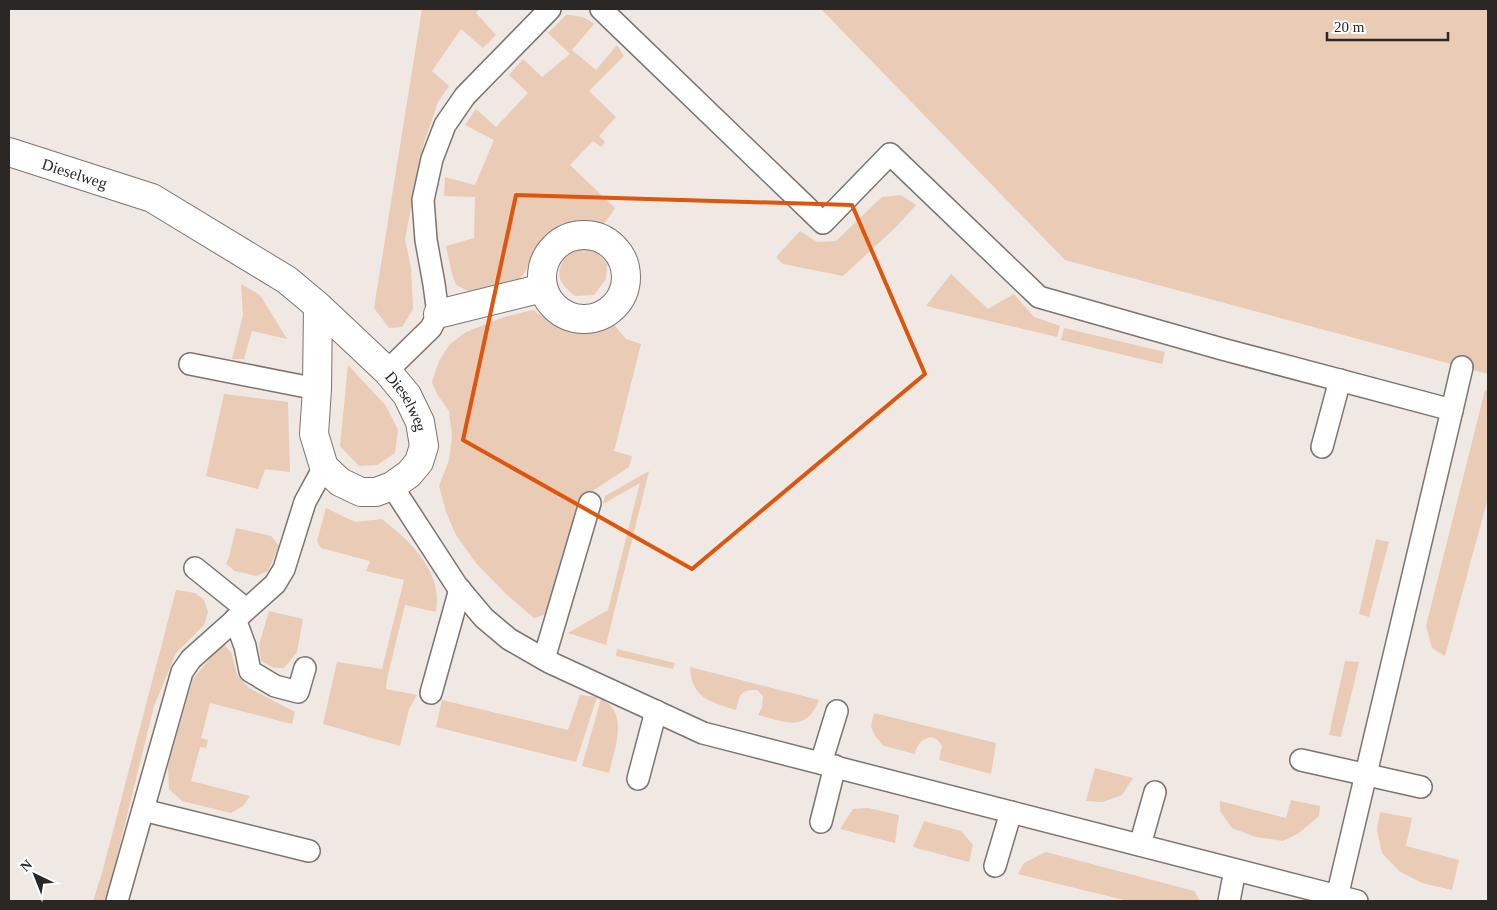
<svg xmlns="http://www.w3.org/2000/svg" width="1497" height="910" font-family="'Times New Roman',serif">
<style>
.green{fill:#e9cbb6}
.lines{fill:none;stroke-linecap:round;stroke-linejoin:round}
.service-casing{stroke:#7b7470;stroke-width:24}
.pedestrian-casing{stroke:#7b7470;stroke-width:30}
.minor-casing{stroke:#7b7470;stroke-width:30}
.service{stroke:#fff;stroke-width:21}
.pedestrian{stroke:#fff;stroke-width:28}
.minor{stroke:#fff;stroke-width:28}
.marked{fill:none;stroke:#de560d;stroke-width:4;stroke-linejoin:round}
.labels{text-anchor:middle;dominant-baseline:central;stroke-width:4;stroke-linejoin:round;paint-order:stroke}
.street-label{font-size:16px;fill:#2a2725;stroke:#fff}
</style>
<rect width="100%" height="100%" fill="#f0e8e3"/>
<g class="green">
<polygon points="422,9 480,9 476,13 496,35 483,48 461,29 432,71 449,86 438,102 424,143 405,239 411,268 413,309 402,327 389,328 374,308"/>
<polygon points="821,9 1488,9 1488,374 1065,260"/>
<path d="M566,15C576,15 586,17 594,24L572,50L596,70L617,45L624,56L589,91L616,117L599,136L605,142L601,147L593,141L570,165L615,208L602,227C591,225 581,222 571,224C555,226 540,242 533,255C529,264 526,271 520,279L470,292L456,285L452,274L446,246L474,238L475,197L444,196L445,177L475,185L494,140L465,125L476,109L496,127L528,93L509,75L523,59L542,77L570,54L548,33Z"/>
<polygon points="901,195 916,205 896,227 843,276 783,264 776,257 800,231 817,242 836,241 882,197"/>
<path d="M582,249L596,251L607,264L606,279L594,295L575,296C556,281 555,273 568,252Z"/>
<polygon points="951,274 988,309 1014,294 1034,317 1060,326 1057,337 926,306"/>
<polygon points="241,284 260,295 287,339 252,331 244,359 232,359 243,315"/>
<path d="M533,310C544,319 569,331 584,329C592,328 602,323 610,320L626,339L641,344L614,451L632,456L629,467L579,500L553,600L544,615L534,618L506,594L476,563L456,535L446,512L439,486L449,460L452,435L449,411L437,394L432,382L439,361L450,344L466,332L504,317Z"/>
<polygon points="1064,328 1165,352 1162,364 1061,340"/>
<polygon points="348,365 386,406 398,430 395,453 377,465 359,466 340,446"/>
<polygon points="1485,390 1488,391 1488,498 1445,656 1432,648 1426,626"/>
<polygon points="224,394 288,402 290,472 265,469 258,489 206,476"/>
<polygon points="649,471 606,645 568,633 608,610 640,483 603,504 605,496"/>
<path d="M326,508L355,522L382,519C406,538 435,564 437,597C437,602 436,607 436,612L405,605L387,679L386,689L417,695L409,709L400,746L323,724L337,662L382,669L404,580L366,571L370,561L321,548L317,541Z"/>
<polygon points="236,528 271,536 279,546 268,571 256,576 235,571 226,564 229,557"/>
<polygon points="1376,539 1389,542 1369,617 1359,614"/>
<polygon points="176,590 195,593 204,600 208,612 204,625 176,653 154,706 106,901 93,901 102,873"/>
<polygon points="269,611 303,619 297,652 284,668 274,668 261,661 259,645"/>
<polygon points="223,643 232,654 237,675 249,688 295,712 292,724 210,703 201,738 208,740 206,748 200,747 191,781 250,796 243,806 231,813 182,801 169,789 168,766 193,679"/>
<polygon points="617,649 675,663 673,669 616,656"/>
<polygon points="1345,661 1359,662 1341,737 1329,735"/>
<path d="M690,667L819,700C806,733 786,722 758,715L762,707L763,696L757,690C740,689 740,695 736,710C709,701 692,699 690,667Z"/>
<polygon points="580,695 597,697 576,762 436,727 442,700 568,730"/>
<path d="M601,699C630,712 614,750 609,773L582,766Z"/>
<path d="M874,713L996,743L991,774L939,760L942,746L937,739L930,737C921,740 917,744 915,754L884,746L875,736L871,726Z"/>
<polygon points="1095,768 1133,778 1122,795 1103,802 1086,801"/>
<polygon points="1291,800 1320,806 1319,816 1299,833 1283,841 1256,837 1232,828 1220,811 1220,801 1286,818"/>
<polygon points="868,808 899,815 895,843 840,829 853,809"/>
<polygon points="1380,812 1412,818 1406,846 1459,860 1452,890 1422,883 1399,871 1382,853 1377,830"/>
<polygon points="924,821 961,831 973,845 969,862 913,847"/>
<polygon points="1046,852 1194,891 1200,901 1128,901 1018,874 1024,863"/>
</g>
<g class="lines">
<defs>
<g id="service">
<polyline points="601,9 823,223 890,154 1039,297 1222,349 1452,410 1336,901"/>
<polyline points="190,364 317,389"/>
<polyline points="387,371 431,328 438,314 434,284 426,240 423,200 432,159 445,125 465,96 550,9"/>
<polyline points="1452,410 1462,367"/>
<polyline points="1322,447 1340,380"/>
<polyline points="392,486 457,586 484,618 509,639 549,662 703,733 1357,901"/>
<polyline points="195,568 246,609"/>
<polyline points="235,619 245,646 250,671 275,686 298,692 305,668"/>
<polyline points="544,659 590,503"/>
<polyline points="431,693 460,589"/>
<polyline points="1301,760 1421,787"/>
<polyline points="821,763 837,711"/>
<polyline points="638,779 656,711"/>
<polyline points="143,810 309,851"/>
<polyline points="821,822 835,766"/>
<polyline points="1140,845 1155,792"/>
<polyline points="995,866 1011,812"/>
<polyline points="117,901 182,672 191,659 275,584 284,569 305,502 324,467"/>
<polyline points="1229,901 1235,870"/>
</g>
<g id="pedestrian">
<circle cx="584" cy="277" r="42"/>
<polyline points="438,314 543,288"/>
</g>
<g id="minor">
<path id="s1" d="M9,152L152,198L287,280L318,306L387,371L407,395L420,422L424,446L419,462L409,474L392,486L376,492H361L340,482L324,467L314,434L317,389L318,306"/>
</g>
</defs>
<use href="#service" class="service-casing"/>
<use href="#pedestrian" class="pedestrian-casing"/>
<use href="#minor" class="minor-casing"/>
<use href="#service" class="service"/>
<use href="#pedestrian" class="pedestrian"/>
<use href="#minor" class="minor"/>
</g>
<path class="marked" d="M516,195L852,205L925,374L692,569L463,440Z"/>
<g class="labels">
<g class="street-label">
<text stroke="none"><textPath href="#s1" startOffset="69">Dieselweg</textPath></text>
<text stroke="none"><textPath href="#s1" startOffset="480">Dieselweg</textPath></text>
</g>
</g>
<rect width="1497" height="910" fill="none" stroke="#2a2725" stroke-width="20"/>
<g transform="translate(35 875) rotate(317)" stroke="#ffffff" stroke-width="4" paint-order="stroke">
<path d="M0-4L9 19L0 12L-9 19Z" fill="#2a2725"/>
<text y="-8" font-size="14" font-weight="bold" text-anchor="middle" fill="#2a2725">N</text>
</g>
<path d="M1327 32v8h121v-8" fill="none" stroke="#2a2725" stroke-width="2.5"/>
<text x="1334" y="32" font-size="15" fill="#2a2725" stroke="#ffffff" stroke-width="4" paint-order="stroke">20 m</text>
</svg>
